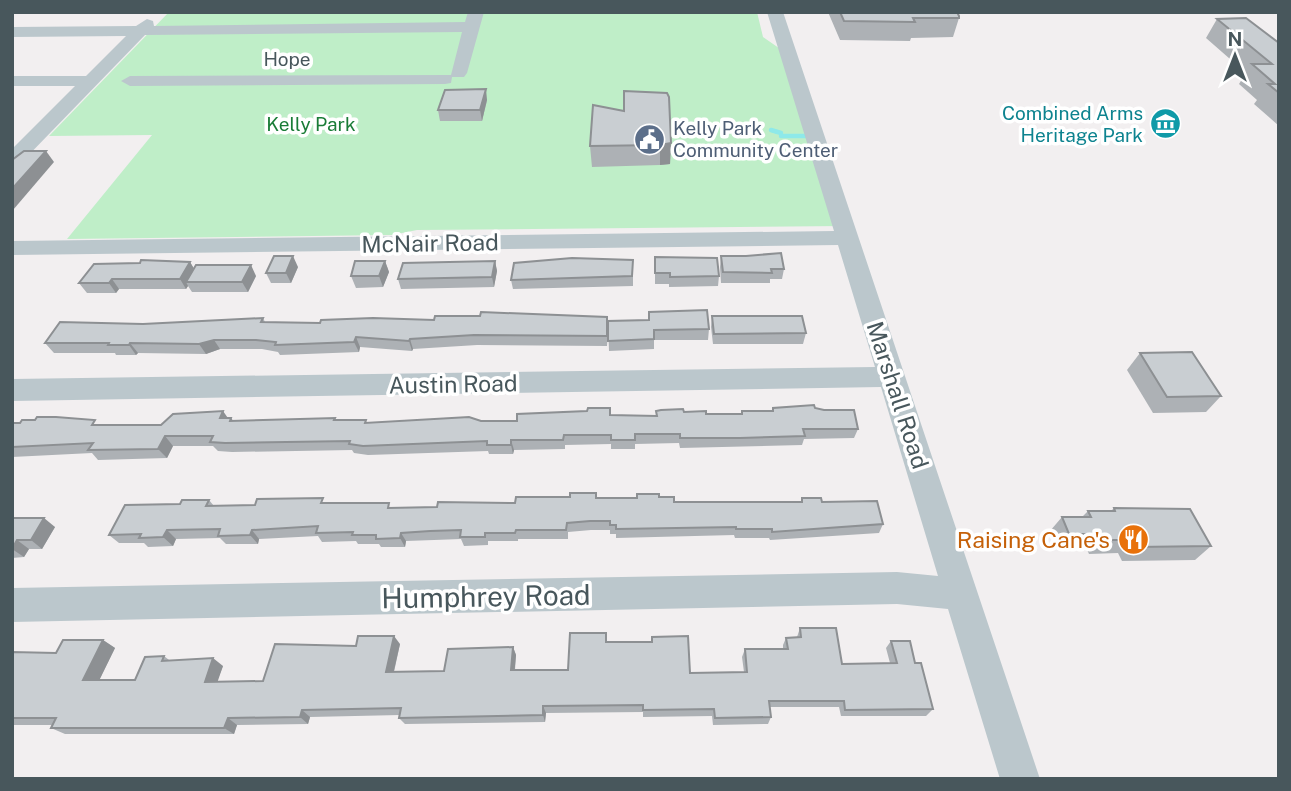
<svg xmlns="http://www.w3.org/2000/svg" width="1291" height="791" font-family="'Public Sans',sans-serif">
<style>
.green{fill:#bfeec8}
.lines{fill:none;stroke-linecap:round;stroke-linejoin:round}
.stream-far1{stroke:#8ee9e9;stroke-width:3.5}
.stream{stroke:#8ee9e9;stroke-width:4.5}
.minor{fill:#bbc7cc;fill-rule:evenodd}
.wall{fill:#adb1b5}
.shaded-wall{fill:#8d9093}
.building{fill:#c9ced2;stroke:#8d9093;stroke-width:2}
.labels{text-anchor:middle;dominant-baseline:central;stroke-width:7;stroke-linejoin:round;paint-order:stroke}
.far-street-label{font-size:19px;fill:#48575c;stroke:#fff}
.far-culture-label{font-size:19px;fill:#0d838f;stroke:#fff;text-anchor:end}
.far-park-label{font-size:19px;fill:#1a7c37;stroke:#fff}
.far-service-label{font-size:19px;fill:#4e5e75;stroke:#fff;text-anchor:start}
.street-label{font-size:23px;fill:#48575c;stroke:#fff}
.food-label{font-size:23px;fill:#c56008;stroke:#fff;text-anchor:end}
.near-street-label{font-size:28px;fill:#48575c;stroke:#fff}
</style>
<rect width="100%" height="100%" fill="#f2eff0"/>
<polygon class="green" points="169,12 757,12 763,37 789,55 843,226 417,230 392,235 67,239 152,135 49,136"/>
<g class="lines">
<polyline class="stream-far1" points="771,130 777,132"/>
<g class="stream">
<polyline points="771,130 781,133"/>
<polyline points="781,136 812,136"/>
</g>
<g class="minor">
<polygon points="468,12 484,12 467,73 464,77 452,77 451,83 445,84 130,86 121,81 130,76 451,75 462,32 145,35 19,165 12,167 12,149 75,86 12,86 12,76 86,76 126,36 12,37 12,27 136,26 147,19 153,21 154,26 465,22"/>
<polygon points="767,12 783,12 1040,779 1000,779 948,609 897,604 12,622 12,588 897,572 938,576 881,387 12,401 12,379 875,367 838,245 12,255 12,241 834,231"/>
</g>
</g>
<g class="wall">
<polygon points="828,12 957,12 959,18 953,37 911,38 910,41 840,40"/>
<polygon points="1217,19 1279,43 1279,126 1254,104 1257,100 1239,84 1246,73 1206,38"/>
<polygon points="487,100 482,121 440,121 438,110"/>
<polygon points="671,143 670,164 660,165 592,167 590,146"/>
<polygon points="721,256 784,269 782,279 770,279 770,283 721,283 720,267"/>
<polygon points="655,257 719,276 718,286 669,287 669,284 655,284"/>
<polygon points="633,260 633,286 513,289 511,280"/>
<polygon points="385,261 389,272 383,287 356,288 351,276"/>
<polygon points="495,261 497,271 494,287 401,289 398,279"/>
<polygon points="190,262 194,269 256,276 248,292 192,292 188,286 186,289 119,289 116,293 87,293 79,283"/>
<polygon points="298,267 291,283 271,283 266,273"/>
<polygon points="712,316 806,333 803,344 713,344 711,327"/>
<polygon points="263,318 265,322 608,327 607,346 477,345 413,349 412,351 360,347 359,352 280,355 278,352 262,349 220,349 206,354 138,353 136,355 116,355 115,353 54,353 45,343 143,324"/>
<polygon points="608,321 709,329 708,340 654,340 654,349 609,351"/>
<polygon points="1140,353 1221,396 1206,412 1153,413 1127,370"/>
<polygon points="610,408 611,415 656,416 684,412 706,414 742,414 742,411 772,411 773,408 815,408 858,429 854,438 804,439 802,445 680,448 679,443 635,444 635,449 611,449 611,444 565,445 565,449 514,450 513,454 489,454 488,451 368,455 354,453 352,450 232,452 218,451 213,446 173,446 167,458 98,460 92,453 12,457 12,423 35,420 100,425 161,425 228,418 234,421 336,420 367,423 517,421"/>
<polygon points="596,493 596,498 659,497 674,502 801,502 802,498 822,502 883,524 879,533 770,540 769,538 735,538 734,535 616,538 616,534 610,534 610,530 591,530 568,532 568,539 518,539 518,541 488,541 488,545 464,546 461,539 434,540 406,541 405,547 381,547 379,544 358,544 356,541 322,542 318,536 259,539 258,544 226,544 220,538 176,539 173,546 148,547 144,543 119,543 109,535 180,504 209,500 214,506 326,503 391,508 437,507 515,503"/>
<polygon points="1114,508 1211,546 1195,560 1122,561 1118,553 1089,554 1086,547 1056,547 1050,531 1062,517 1082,517 1088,511 1111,511"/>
<polygon points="12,518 55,527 42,549 29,549 24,557 12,558"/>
<polygon points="800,628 842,664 890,663 886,648 891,641 915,663 933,709 926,716 841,716 839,707 769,707 771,717 768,724 713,725 712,716 643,717 643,712 546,713 545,722 405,724 399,718 400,715 310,717 308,724 237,725 234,734 65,734 51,728 53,725 12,725 12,652 56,653 103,640 115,648 99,680 135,680 164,656 169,660 223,666 217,681 263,681 356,646 400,644 394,672 444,671 513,647 516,655 515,670 568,670 607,642 690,673 744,672 742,657 745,649 783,649 783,645 786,638 797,637"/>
</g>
<g class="shaded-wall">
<polygon points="486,89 487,100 482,121 480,110"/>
<polygon points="671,143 670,164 660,165 660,145"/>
<polygon points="46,151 54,162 13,210 12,189"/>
<polygon points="293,256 298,267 291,283 286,273"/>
<polygon points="385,261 389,272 383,287 379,276"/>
<polygon points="495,261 497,271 494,287 492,277"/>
<polygon points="190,262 196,272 186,282 188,286 186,289 180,279"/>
<polygon points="251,265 256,276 248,292 242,282"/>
<polygon points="112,279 119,289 116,293 109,283"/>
<polygon points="356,337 360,347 359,352 354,342"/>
<polygon points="410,339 413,349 412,351 409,341"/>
<polygon points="214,340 220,349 206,354 199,344"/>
<polygon points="130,343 138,353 136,355 129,345"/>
<polygon points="223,411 230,421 231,418 238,427 220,418"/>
<polygon points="165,436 173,446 167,458 158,449"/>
<polygon points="511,440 514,450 513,454 511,445"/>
<polygon points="44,518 55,527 42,549 31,540"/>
<polygon points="167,530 176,539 173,546 163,537"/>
<polygon points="252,530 259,539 258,544 250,535"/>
<polygon points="401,533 406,541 405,547 400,538"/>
<polygon points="17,540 29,549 24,557 12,549"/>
<polygon points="394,636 400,644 392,679 386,672"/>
<polygon points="103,640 115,648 96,687 83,680"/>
<polygon points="513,647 516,655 514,677 511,670"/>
<polygon points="213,658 223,666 215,689 205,682"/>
<polygon points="543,706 546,713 545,722 543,715"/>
<polygon points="302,710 310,717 308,724 300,717"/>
<polygon points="228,718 237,725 234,734 224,728"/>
</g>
<g class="building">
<polygon points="840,12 957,12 959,16 959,18 913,18 915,22 844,21"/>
<polygon points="1246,18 1279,43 1279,93 1268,84 1275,84 1252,64 1272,64 1217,19"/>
<polygon points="486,89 480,110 438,110 445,90"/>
<polygon points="624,91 667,93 669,97 671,143 660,145 590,146 593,105 624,111"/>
<polygon points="24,151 46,151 12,189 12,160"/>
<polygon points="781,253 784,269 771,269 772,273 723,272 721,256 746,256"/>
<polygon points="274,256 293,256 286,273 266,273"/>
<polygon points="655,257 717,258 719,276 670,277 670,273 655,273"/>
<polygon points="572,258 633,260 632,276 511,280 514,263"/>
<polygon points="141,260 190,262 180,279 112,279 109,283 79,283 94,264 140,263"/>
<polygon points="355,261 385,261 379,276 351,276"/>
<polygon points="495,261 492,277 398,279 403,263"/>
<polygon points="196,265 251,265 242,282 186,282"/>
<polygon points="707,310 709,329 654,330 654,339 608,341 608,321 649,320 649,312"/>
<polygon points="481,312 607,317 607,336 474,335 410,339 409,341 356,337 354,342 275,345 276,342 256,340 214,340 199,344 130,343 129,345 108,345 109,343 45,343 60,322 143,324 263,318 261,322 320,323 321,320 373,318 434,320 435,316 480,316"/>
<polygon points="712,316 802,316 806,333 714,334"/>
<polygon points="1192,352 1221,396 1167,397 1140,353"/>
<polygon points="814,405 815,408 824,410 854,410 858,429 803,429 805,436 740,438 680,438 680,434 635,434 635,440 611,440 611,435 564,435 563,440 511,440 511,445 487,445 487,441 363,446 349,444 350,441 225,443 210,442 213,436 165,436 158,449 88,450 93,443 12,447 12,423 20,423 22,420 35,420 37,417 56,417 95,420 92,425 161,425 173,414 223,411 220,418 231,418 230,421 335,418 334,420 366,420 365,423 469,417 481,421 517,421 517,414 587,411 588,408 610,408 610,415 657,416 656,411 661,410 683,409 684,412 706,411 706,414 742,414 742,411 773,411 773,408"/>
<polygon points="570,493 596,493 596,498 637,498 637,494 659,494 659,497 674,497 674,502 802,502 802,498 821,498 822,502 877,501 883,524 772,532 772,529 736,529 736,527 616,529 616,525 610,525 610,521 590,521 567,523 566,530 516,530 515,533 485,533 485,537 460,537 461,530 430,531 401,533 400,538 376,539 376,535 352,535 353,532 316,533 318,526 252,530 250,535 218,536 220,529 167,530 163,537 139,538 141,534 109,535 125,505 180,504 182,500 209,500 206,506 255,505 257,499 323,498 321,503 389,503 388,508 437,507 438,502 515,503 516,497 570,497"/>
<polygon points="1114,508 1190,509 1211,546 1136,547 1132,540 1102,540 1099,534 1069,534 1062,517 1091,517 1088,511 1115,511"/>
<polygon points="12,518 44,518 31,540 17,540 12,549"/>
<polygon points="800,628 836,628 842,664 897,663 891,641 910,641 915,663 921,663 933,709 845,710 844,701 769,701 771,717 715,718 714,709 643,710 643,705 543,706 543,715 399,718 401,708 302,710 300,717 228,718 224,728 51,728 56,718 12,718 12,652 56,653 63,640 103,640 83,680 135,680 145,657 164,656 162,661 213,658 205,682 263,681 275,644 356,646 358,636 394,636 386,672 444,671 448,649 513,647 511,670 568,670 570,633 606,633 606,642 652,642 652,637 688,636 690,673 747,672 745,649 788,649 786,638 801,637"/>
</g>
<defs>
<symbol id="museum-disc" viewBox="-11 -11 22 22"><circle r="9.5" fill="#0f9aa8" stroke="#fff"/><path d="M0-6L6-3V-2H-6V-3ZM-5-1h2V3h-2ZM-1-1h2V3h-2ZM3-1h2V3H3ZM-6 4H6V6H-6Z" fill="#fff"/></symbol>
<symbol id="civic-disc" viewBox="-11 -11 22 22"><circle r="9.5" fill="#5c6f8a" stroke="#fff"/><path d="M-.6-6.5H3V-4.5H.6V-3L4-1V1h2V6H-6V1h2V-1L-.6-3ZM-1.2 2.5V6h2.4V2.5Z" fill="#fff"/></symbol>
<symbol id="restaurant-disc" viewBox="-11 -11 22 22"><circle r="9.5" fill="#e8710a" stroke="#fff"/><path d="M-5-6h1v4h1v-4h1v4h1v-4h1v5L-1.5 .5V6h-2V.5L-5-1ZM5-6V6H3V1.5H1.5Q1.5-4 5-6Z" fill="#fff"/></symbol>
</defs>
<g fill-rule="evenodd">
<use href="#museum-disc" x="1148" y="106" width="35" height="35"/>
<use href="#civic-disc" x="632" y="122" width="35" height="35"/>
<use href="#restaurant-disc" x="1116" y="522" width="35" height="35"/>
</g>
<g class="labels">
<g class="far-street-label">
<text x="287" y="59">Hope</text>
</g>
<g class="far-culture-label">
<text x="1143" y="113">Combined Arms<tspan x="1143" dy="22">Heritage Park</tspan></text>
</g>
<g class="far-park-label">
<text x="311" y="124">Kelly Park</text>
</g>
<g class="far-service-label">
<text x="673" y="128">Kelly Park<tspan x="673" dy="22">Community Center</tspan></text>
</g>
<g class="street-label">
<text transform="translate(430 243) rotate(-1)">McNair Road</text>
<text transform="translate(453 384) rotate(-1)">Austin Road</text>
<text transform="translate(898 395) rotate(72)">Marshall Road</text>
</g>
<g class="food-label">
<text x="1110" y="539">Raising Cane's</text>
</g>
<g class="near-street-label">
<text transform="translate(486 596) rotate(-1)">Humphrey Road</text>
</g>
</g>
<rect width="1291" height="791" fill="none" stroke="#48575c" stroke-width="28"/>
<g transform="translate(1235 56)" stroke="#ffffff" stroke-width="5" paint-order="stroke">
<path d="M0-5L12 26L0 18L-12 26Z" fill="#48575c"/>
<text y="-10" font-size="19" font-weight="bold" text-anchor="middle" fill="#48575c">N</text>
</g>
</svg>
